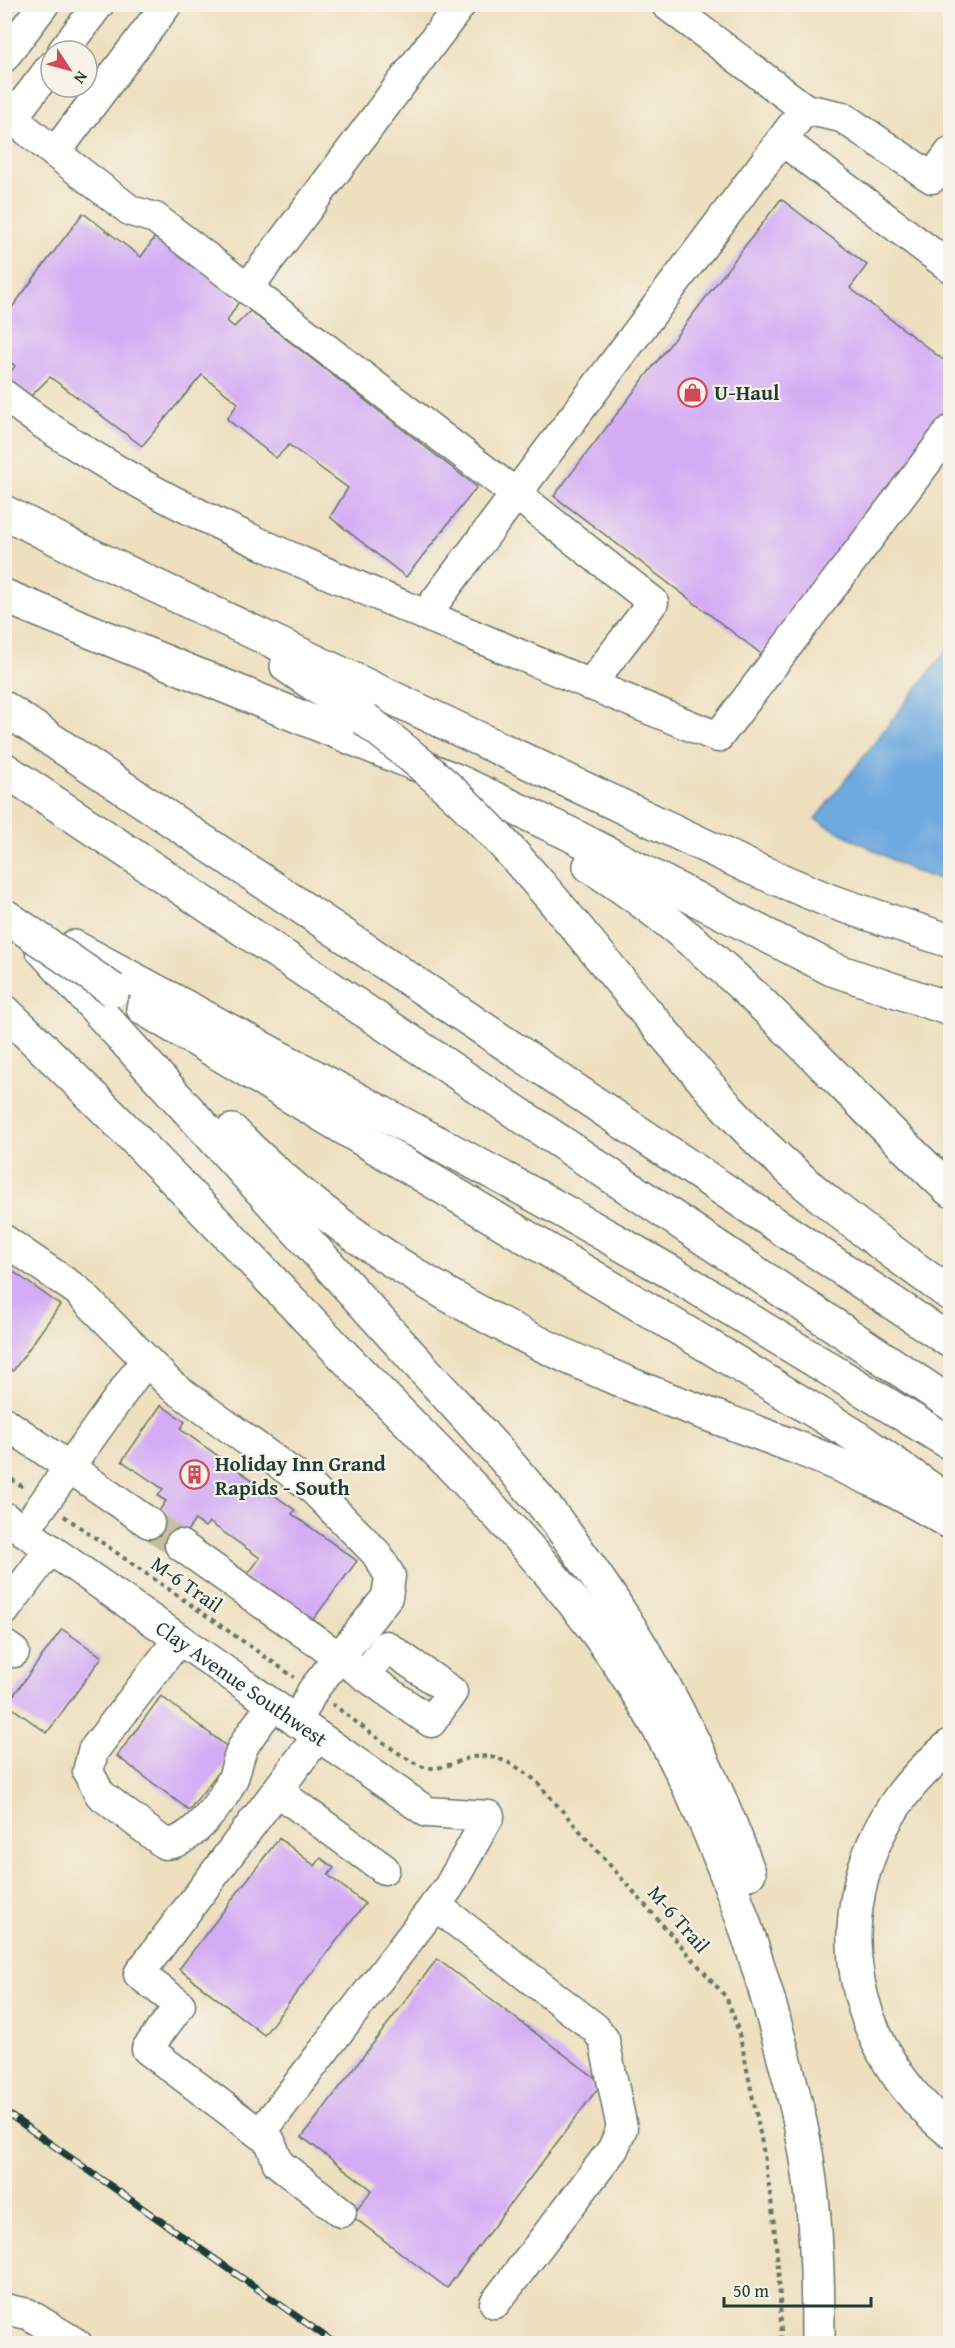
<svg xmlns="http://www.w3.org/2000/svg" width="955" height="2348" font-family="'Gentium Book Plus',serif">
<style>
.water{fill:#6ea9df;stroke:#46738a;stroke-width:1.5}
.building{fill:#d3acf5}
.lines{fill:none;stroke-linecap:round;stroke-linejoin:round}
.minor-tunnel{stroke:#c5bfa3;stroke-width:30;stroke-dasharray:30 15;stroke-linecap:butt}
.minor-casing{stroke:#677665;stroke-width:33}
.highway-casing{stroke:#677665;stroke-width:36}
.path{stroke:#677665;stroke-width:4;stroke-dasharray:4.5 4.5;stroke-linecap:butt}
.minor{stroke:#fff;stroke-width:30}
.highway{stroke:#fff;stroke-width:33}
.rail-casing{stroke:#1f3d34;stroke-width:7}
.rail{stroke:#f7f3e8;stroke-width:4.5;stroke-dasharray:14;stroke-linecap:butt}
.highway-bridge-casing{stroke:#677665;stroke-width:36;stroke-linecap:butt}
.highway-bridge{stroke:#fff;stroke-width:33}
.labels{text-anchor:middle;dominant-baseline:central;stroke-width:4.5;stroke-linejoin:round;paint-order:stroke}
.poi-label{font-size:21px;font-weight:bold;fill:#1f3d34;stroke:#f7f3e8;text-anchor:start}
.street-label{font-size:21px;fill:#1f3d34;stroke:#f7f3e8}
</style>
<rect width="100%" height="100%" fill="#f7f3e8"/>
<filter id="ink" filterUnits="userSpaceOnUse"><feTurbulence type="fractalNoise" baseFrequency=".0167" numOctaves="2"/><feDisplacementMap in="SourceGraphic" scale="12" xChannelSelector="R" yChannelSelector="G"/><feConvolveMatrix kernelMatrix="1 2 1 2 8 2 1 2 1" color-interpolation-filters="sRGB"/></filter>
<filter id="wash" filterUnits="userSpaceOnUse"><feTurbulence type="fractalNoise" baseFrequency=".008" numOctaves="4" result="noise"/><feDisplacementMap in="SourceGraphic" scale="24" xChannelSelector="R" yChannelSelector="G"/><feGaussianBlur stdDeviation="1.35" result="paint"/><feColorMatrix in="noise" values="0 0 0 0 0 0 0 0 0 0 0 0 0 0 0 0 0 1.4 0 .05"/><feComposite in="paint" operator="in"/></filter>
<g filter="url(#wash)">
<rect width="100%" height="100%" fill="#eedfbf"/>
<polygon class="water" points="950,646 950,882 913,871 815,819"/>
<g id="blocks">
<g class="building">
<polygon points="781,199 867,265 850,288 950,365 950,413 764,656 554,496"/>
<polygon points="83,213 141,257 157,234 240,300 227,321 234,327 250,311 477,487 406,577 330,517 348,488 289,445 276,458 227,419 238,403 202,375 142,446 50,377 31,396 6,379 15,366 4,357 4,318"/>
<polygon points="4,1265 60,1305 13,1371 4,1365"/>
<polygon points="161,1405 185,1422 180,1429 295,1510 292,1514 357,1561 309,1625 245,1578 260,1558 209,1522 205,1527 195,1520 175,1548 147,1528 166,1501 158,1496 163,1489 122,1461"/>
<polygon points="62,1629 102,1657 47,1733 7,1704"/>
<polygon points="161,1696 234,1752 189,1810 117,1756"/>
<polygon points="279,1838 315,1866 321,1858 334,1868 328,1875 365,1904 264,2035 179,1969"/>
<polygon points="437,1959 602,2083 447,2288 352,2216 372,2190 302,2137"/>
</g>
</g>
</g>
<g filter="url(#ink)">
<use href="#blocks" fill-opacity="0" stroke="#677665" stroke-width="1.5"/>
<g class="lines">
<polyline class="minor-tunnel" points="149,1523 180,1545"/>
<defs>
<g id="minor">
<polyline points="167,4 55,153 131,211 155,218 516,494 805,109 666,4"/>
<polyline points="63,51 99,4"/>
<polyline points="4,57 44,4"/>
<polyline points="51,67 12,118 55,153"/>
<polyline points="805,109 842,117 932,178 950,153"/>
<polyline points="782,140 950,267"/>
<polyline points="247,289 461,4"/>
<path d="M4,395C131,494 295,560 442,622C534,661 626,700 718,737L950,431"/>
<polyline points="425,615 516,494 653,602 590,685"/>
<polyline points="4,1240 78,1291 171,1385 310,1486 376,1553 390,1576 387,1597 313,1690 297,1722"/>
<polyline points="4,1422 149,1523"/>
<path id="s1" d="M4,1517L427,1812L489,1816L449,1887L260,2134L147,2049L180,2005L139,1974L318,1736"/>
<polyline points="24,1531 145,1361"/>
<path d="M180,1545C264,1604 347,1663 431,1722L452,1692L386,1646L365,1676"/>
<polyline points="4,1611 50,1549"/>
<path d="M179,1639L93,1751L88,1772L100,1794L165,1844C191,1844 223,1801 233,1778C237,1768 238,1757 243,1747C251,1732 263,1718 273,1705"/>
<polyline points="4,1645 14,1652"/>
<polyline points="277,1791 384,1869"/>
<polyline points="435,1905 595,2028 604,2040 622,2128 613,2149 495,2303"/>
<polyline points="260,2134 270,2141 278,2163 341,2212"/>
<polyline points="4,2309 28,2314 77,2344"/>
</g>
<g id="highway">
<polyline points="4,512 101,561"/>
<polyline points="82,551 752,868 830,901 950,941"/>
<polyline points="4,596 457,781 568,833 832,969 950,1009"/>
<polyline points="287,666 365,719"/>
<polyline points="4,708 950,1341"/>
<polyline points="4,769 950,1403"/>
<path d="M590,866C729,953 832,1080 950,1190"/>
<polyline points="74,947 540,1198 674,1274 950,1443"/>
<path d="M42,949L503,1457C524,1482 547,1507 566,1534C643,1638 705,1751 749,1873"/>
<polyline points="143,1008 712,1348 852,1434 948,1501"/>
<path d="M4,1011C119,1119 226,1233 335,1347C425,1440 521,1530 598,1634C687,1754 741,1896 779,2039C791,2083 803,2128 809,2173C817,2230 818,2287 818,2344"/>
<path d="M645,1011C675,1046 704,1082 735,1116C798,1184 875,1240 950,1294"/>
<path d="M232,1131C342,1244 495,1329 639,1388C719,1420 802,1446 879,1483C903,1495 927,1509 950,1522"/>
<path d="M950,1746C930,1763 910,1782 895,1805C822,1916 850,2050 950,2131"/>
</g>
</defs>
<use href="#minor" class="minor-casing"/>
<use href="#highway" class="highway-casing"/>
<g class="path">
<polyline points="4,1474 26,1489"/>
<polyline points="64,1516 294,1677"/>
<path d="M332,1704C352,1718 404,1761 424,1767C440,1771 454,1762 469,1758C494,1751 518,1766 536,1781L726,1997C740,2028 745,2060 752,2094C770,2176 781,2260 781,2344"/>
</g>
<use href="#minor" class="minor"/>
<use href="#highway" class="highway"/>
<defs>
<polyline id="rail" points="4,2111 336,2344"/>
</defs>
<use href="#rail" class="rail-casing"/>
<use href="#rail" class="rail"/>
<defs>
<g id="highway-bridge">
<path d="M365,719C404,750 443,781 478,817C538,878 591,946 645,1011"/>
<polyline points="4,915 113,990"/>
</g>
</defs>
<use href="#highway-bridge" class="highway-bridge-casing"/>
<use href="#highway-bridge" class="highway-bridge"/>
</g>
</g>
<defs>
<symbol id="shop-ring" viewBox="-11 -11 22 22"><circle r="9.5" fill="#f7f3e8" stroke="#d1495b" stroke-width="1.5"/><path d="M-5-2.5h2.3a2.7 3.5 0 0 1 5.4 0H5L5.5 6h-11ZM-1.5-2.5h3a1.5 2.3 0 0 0-3 0Z" fill="#d1495b"/></symbol>
<symbol id="building-ring" viewBox="-11 -11 22 22"><circle r="9.5" fill="#f7f3e8" stroke="#d1495b" stroke-width="1.5"/><path d="M-4-6H4V6H1V3H-1V6H-4ZM-2.5-4.3h1.7v1.8h-1.7ZM.8-4.3h1.7v1.8H.8ZM-2.5-1h1.7V.8h-1.7ZM.8-1h1.7V.8H.8Z" fill="#d1495b"/></symbol>
</defs>
<g fill-rule="evenodd">
<use href="#shop-ring" x="676" y="376" width="33" height="33"/>
<use href="#building-ring" x="178" y="1458" width="33" height="33"/>
</g>
<g class="labels">
<g class="poi-label">
<text x="714" y="392">U-Haul</text>
<text x="215" y="1463">Holiday Inn Grand<tspan x="215" dy="24">Rapids - South</tspan></text>
</g>
<g class="street-label">
<text transform="translate(187 1584) rotate(35)">M-6 Trail</text>
<text stroke="none"><textPath href="#s1" startOffset="290">Clay Avenue Southwest</textPath></text>
<text transform="translate(679 1919) rotate(49)">M-6 Trail</text>
</g>
</g>
<rect width="955" height="2348" fill="none" stroke="#f7f3e8" stroke-width="24"/>
<g transform="translate(69 69) rotate(126)"><circle r="28" fill="#f7f3e8" stroke="#a1aaa0" stroke-width="1.5"/>
<path d="M0-4.5L10 22L0 15L-10 22Z" fill="#d1495b"/>
<text y="-9" font-size="16" font-weight="bold" text-anchor="middle" fill="#1f3d34">N</text>
</g>
<path d="M724 2297v9h147v-9" fill="none" stroke="#1f3d34" stroke-width="3"/>
<text x="733" y="2297" font-size="18" fill="#1f3d34" stroke="#f7f3e8" stroke-width="4.5" paint-order="stroke">50 m</text>
</svg>
